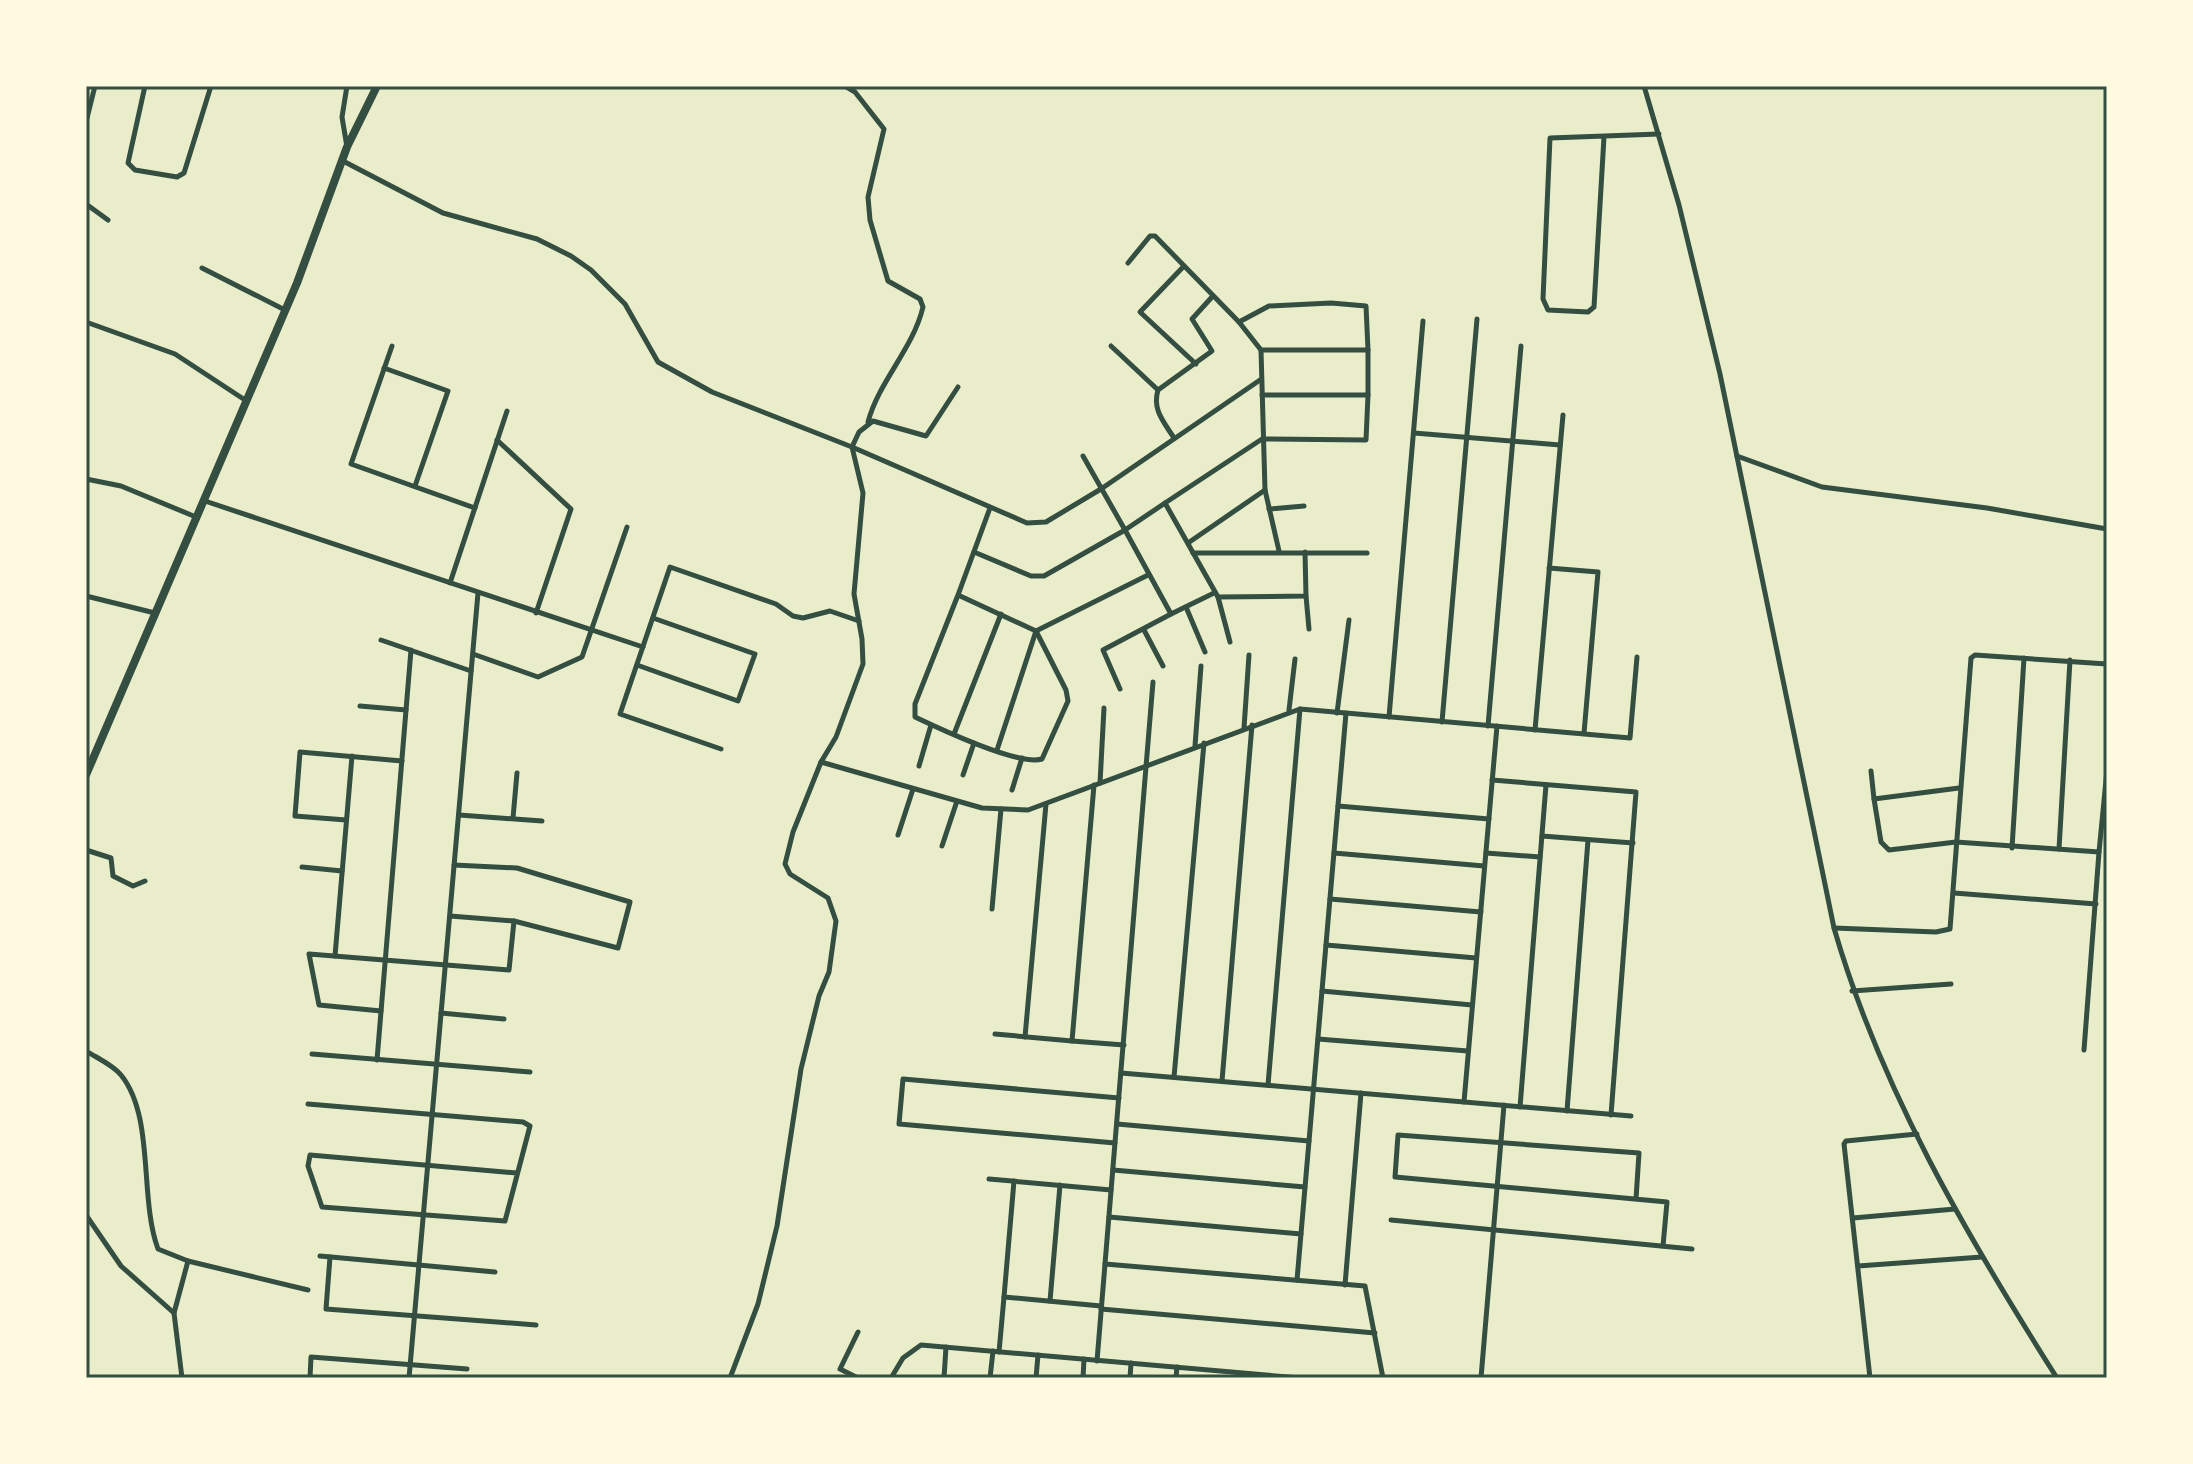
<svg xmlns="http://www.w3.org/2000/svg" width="2193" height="1464" font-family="'Fira Sans Condensed',sans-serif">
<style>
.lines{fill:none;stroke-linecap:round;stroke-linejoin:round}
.minor{stroke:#344e41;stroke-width:5}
.primary{stroke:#344e41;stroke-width:8}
.neatline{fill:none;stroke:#344e41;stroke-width:3}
</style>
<rect width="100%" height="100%" fill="#e9edc9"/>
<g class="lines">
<g class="minor">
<polyline points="145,86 128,163 135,170 177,177 184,173 211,86"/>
<polyline points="347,86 342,117 347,147"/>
<path d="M845,86L855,92L884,129L868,197L870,220L888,281L920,299L923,307C913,349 879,381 868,422"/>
<path d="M1644,86L1679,205L1720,374L1834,928C1881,1090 1967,1236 2057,1378"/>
<polyline points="86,122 95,86"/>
<polyline points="1604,137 1594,307 1588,312 1548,310 1543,299 1550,138 1659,134"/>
<polyline points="343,161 443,213 537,239 571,256 591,270 625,304 658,362 712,392 852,447 1027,523 1046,522 1101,489 1260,380"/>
<polyline points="86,204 108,220"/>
<polyline points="1128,263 1150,236 1155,236 1239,322 1261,350 1265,490 1279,551"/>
<polyline points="1184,266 1140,312 1196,364"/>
<polyline points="202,268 285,310"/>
<polyline points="86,322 175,354 245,400"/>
<polyline points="1239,322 1269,306 1331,303 1366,306 1368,350 1261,350"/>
<polyline points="392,346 351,464 475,508"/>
<polyline points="1111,346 1158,390"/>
<polyline points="384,368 448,391 415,486"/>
<polyline points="1262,395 1368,395 1368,350"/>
<polyline points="1414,433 1560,445"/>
<path d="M1174,438C1164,422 1152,410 1158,390L1212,351L1192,319L1212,297"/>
<polyline points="497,440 571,509 536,613"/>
<polyline points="1083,456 1125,530 1165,503 1218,597 1306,596 1305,552"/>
<polyline points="1737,456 1822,487 1987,508 2107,529"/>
<polyline points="86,479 121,486 196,517"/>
<polyline points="205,501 643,647"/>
<polyline points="1165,503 1262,439 1366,440 1368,395"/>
<polyline points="1269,509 1304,506"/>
<polyline points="1188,543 1265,490"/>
<polyline points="974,552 1031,576 1044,576 1125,530 1171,614 1214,593"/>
<polyline points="1193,553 1367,553"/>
<polyline points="1549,568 1598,572 1584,733"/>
<polyline points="450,583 507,411"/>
<path d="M958,595L915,704V717C938,728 1019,766 1042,759L1068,701L1066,690L1036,631L958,595L990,508"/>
<polyline points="86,596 155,613"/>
<polyline points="1306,596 1309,629"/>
<polyline points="1218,597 1230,642"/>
<polyline points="1186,607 1205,652"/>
<polyline points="1144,630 1163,666"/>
<polyline points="381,640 471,671"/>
<polyline points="473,654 538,677 582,657 627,527"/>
<polyline points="637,665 738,701 755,654 653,618"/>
<polyline points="1120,689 1103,650 1171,614"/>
<polyline points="360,706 406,710"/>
<polyline points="1289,710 1295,659"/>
<polyline points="1337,713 1349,620"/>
<polyline points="1389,717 1423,321"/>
<polyline points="1442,722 1477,319"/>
<polyline points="1488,726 1521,346"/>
<polyline points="1244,728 1249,655"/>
<polyline points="1535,730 1563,415"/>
<polyline points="954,734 1001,614"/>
<polyline points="1195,746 1201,666"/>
<polyline points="721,749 620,714 670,567 776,604 793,616 803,618 830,611 859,621"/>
<polyline points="997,750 1036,631 1148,575"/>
<polyline points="821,762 982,808 1028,810 1300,709 1630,738 1637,657"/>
<polyline points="919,766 931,725"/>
<polyline points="1871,771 1874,799 1959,788"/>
<polyline points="963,775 974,743"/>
<polyline points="1492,780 1636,792 1611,1115"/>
<polyline points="1100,783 1104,708"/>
<polyline points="1094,785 1072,1041 1124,1045"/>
<polyline points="1012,790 1022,758"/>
<polyline points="1874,799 1881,842 1889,850 1956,842 2099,852 2107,770"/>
<polyline points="1338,806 1489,819"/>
<polyline points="459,815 542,821"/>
<polyline points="513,818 517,773"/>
<polyline points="346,820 295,816 300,752 402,761"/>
<polyline points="898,835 913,789"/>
<polyline points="1542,836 1633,843"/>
<polyline points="942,846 957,801"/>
<polyline points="2012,848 2024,658"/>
<polyline points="2059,849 2070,660"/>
<polyline points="86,850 111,858 113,876 133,886 145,881"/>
<polyline points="1334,853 1484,866"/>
<polyline points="1486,853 1540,857"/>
<polyline points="302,867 342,871"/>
<polyline points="1954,893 2096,904"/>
<polyline points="1330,899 1481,912"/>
<polyline points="992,909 1001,809"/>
<polyline points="450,916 514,921 618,948 630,902 517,868 454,865"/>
<polyline points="1834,928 1936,932 1950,929 1971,658 1975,655 2107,664"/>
<polyline points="1326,945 1476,958"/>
<polyline points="335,956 352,756"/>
<polyline points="1322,991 1472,1005"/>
<polyline points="1852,991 1951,984"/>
<polyline points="381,1011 319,1005 309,954 509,970 514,921"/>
<polyline points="441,1013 504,1019"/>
<polyline points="995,1034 1072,1041"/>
<polyline points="1025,1037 1046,804"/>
<polyline points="1318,1039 1468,1051"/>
<polyline points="2084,1050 2099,852"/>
<path d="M86,1051C97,1058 113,1065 121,1075C155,1117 139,1198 158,1249L188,1261L308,1290"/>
<polyline points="312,1054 530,1072"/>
<polyline points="377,1060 411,650"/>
<polyline points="1121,1073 1631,1116"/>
<polyline points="1174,1077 1204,743"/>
<polyline points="1222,1081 1252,725"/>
<polyline points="1268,1085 1300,709"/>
<polyline points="1464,1102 1497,726"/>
<polyline points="308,1104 523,1122 530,1126 505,1221 322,1207 308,1166 310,1155 517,1173"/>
<polyline points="1520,1107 1546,785"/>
<polyline points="1567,1111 1588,840"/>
<polyline points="1117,1124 1309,1141"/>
<polyline points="1115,1143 899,1124 903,1079 1119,1098"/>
<polyline points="1113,1170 1305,1187"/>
<polyline points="989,1179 1111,1190"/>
<polyline points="1636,1199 1639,1153 1398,1135 1395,1177 1667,1202 1663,1246"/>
<polyline points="86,1215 121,1266 174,1313"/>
<polyline points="1109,1217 1301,1234"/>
<polyline points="1853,1218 1955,1209"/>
<polyline points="1391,1220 1692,1249"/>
<polyline points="320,1256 495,1272"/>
<polyline points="330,1257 326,1309 536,1325"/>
<polyline points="1105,1264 1365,1286 1383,1378"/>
<polyline points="1858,1266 1982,1257"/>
<polyline points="1297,1280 1346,713"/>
<polyline points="1345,1285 1361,1093"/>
<polyline points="1004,1297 1014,1181"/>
<polyline points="1050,1301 1060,1185"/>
<polyline points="1101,1309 1375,1333"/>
<polyline points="999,1352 1004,1297 1101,1306"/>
<polyline points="1097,1361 1153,682"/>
<polyline points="182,1378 174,1313 188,1261"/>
<polyline points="310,1378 311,1357 467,1369"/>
<polyline points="409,1378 478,593"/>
<polyline points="730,1378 758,1304 777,1226 801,1069 819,996 829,972 836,921 828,898 790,874 785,864 793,832 821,762 836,737 863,664 862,639 854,594 863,493 852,447 859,432 873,421 926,436 958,387"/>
<polyline points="858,1378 840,1369 858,1332"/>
<polyline points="891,1378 903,1358 921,1345 1300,1378"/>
<polyline points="944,1378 946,1347"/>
<polyline points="990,1378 993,1351"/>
<polyline points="1036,1378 1038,1355"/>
<polyline points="1083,1378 1084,1359"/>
<polyline points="1130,1378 1131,1363"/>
<polyline points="1176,1378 1177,1367"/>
<polyline points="1481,1378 1504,1105"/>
<polyline points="1870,1378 1844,1144 1846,1141 1917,1134"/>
</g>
<polyline class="primary" points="86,775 297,283 347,147 377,86"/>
</g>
<rect width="2193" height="1464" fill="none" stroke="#fefae0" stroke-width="176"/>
<rect x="88" y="88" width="2017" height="1288" class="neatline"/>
</svg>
